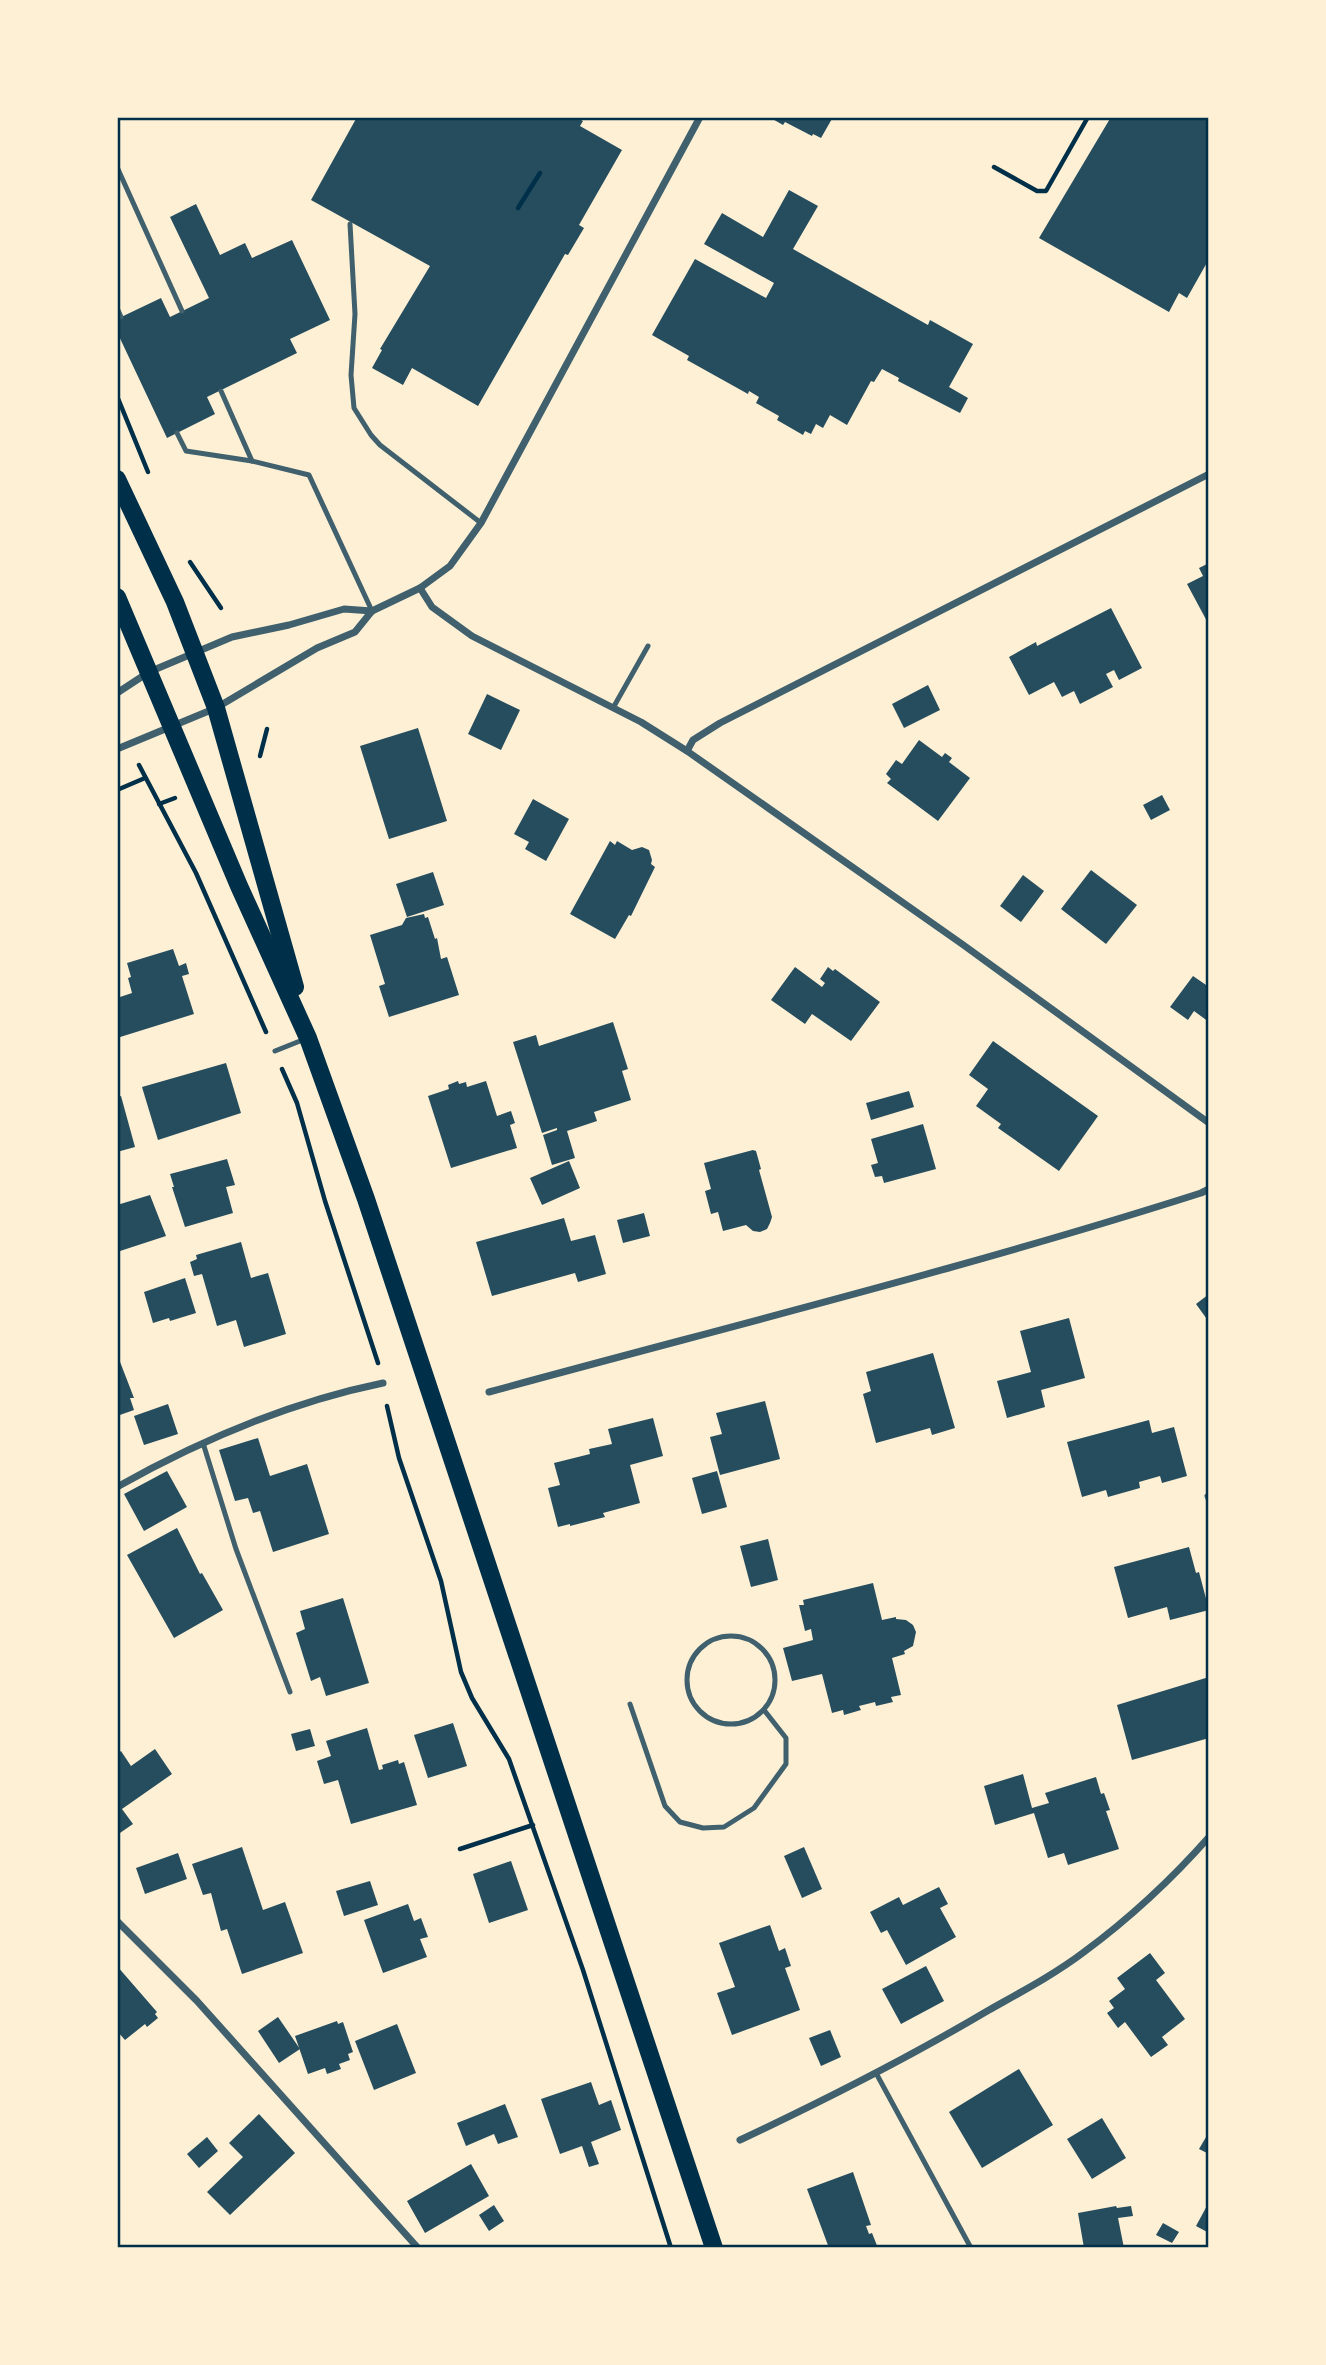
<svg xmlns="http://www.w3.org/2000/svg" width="1326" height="2365" font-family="'IBM Plex Serif',serif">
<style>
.building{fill:#264d5e}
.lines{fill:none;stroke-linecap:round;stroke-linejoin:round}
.path{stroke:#003049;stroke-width:4.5}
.service{stroke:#3f606c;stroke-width:5}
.minor{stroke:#3f606c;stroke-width:7}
.primary{stroke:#003049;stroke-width:18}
.neatline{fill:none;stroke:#003049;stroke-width:2.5}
</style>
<rect width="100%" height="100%" fill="#fdf0d5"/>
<g class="building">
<polygon points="357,117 575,117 583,121 580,126 622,150 579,225 584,228 568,255 565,254 478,406 412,368 403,385 372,368 382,350 380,349 430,266 311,200"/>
<polygon points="769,117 833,117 821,138 813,134 812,136 785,122 783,125"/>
<polygon points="1111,117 1209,117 1209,259 1187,298 1179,293 1169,312 1039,238"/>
<polygon points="789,190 818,206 793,249 928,325 930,320 973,344 949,387 968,398 960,413 898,381 899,378 882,369 874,382 871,381 847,425 830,415 823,428 816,424 811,434 805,431 803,435 777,420 779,416 756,403 759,397 749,391 748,394 687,360 689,356 652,335 695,259 766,298 774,283 704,244 722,213 763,237"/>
<polygon points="196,204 220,255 245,243 252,258 292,240 330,320 290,339 297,353 207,397 215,414 167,438 117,332 117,319 161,298 170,317 209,298 170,217"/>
<polygon points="1209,563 1209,625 1187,584 1203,576 1199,568"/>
<polygon points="1111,608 1142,668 1119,680 1114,670 1106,674 1113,687 1080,704 1074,691 1062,697 1054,682 1029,695 1009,657 1036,642 1037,646"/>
<polygon points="928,685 940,710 904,728 892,704"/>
<polygon points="487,694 520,710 501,750 468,734"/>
<polygon points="418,728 447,821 389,839 360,746"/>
<polygon points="919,740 942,757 945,753 952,758 949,762 970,778 938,821 887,783 891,779 886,774 896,760 902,764"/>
<polygon points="1162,795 1170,810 1151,820 1143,805"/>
<polygon points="533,799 569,819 546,861 525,849 529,842 514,834"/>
<polygon points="610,841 615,845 617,841 632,850 642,847 649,850 652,860 651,864 655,867 631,916 629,915 615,939 570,914"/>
<polygon points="1091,870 1137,905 1106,944 1061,909"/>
<polygon points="433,872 444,905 407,917 396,884"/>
<polygon points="1023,875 1044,891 1021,922 1000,906"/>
<polygon points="424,914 425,918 428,917 435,939 437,938 441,959 447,957 459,995 389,1017 379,986 385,984 370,935 402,925 406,918"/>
<polygon points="173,949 179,966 186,963 189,974 182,976 194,1014 117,1038 117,998 132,993 128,978 131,977 127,963"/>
<polygon points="795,967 822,987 825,983 820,979 828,967 833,971 835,969 880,1002 851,1041 812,1014 805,1024 771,1000"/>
<polygon points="1193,976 1209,987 1209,1022 1194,1011 1188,1020 1170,1007"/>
<polygon points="613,1022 628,1069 622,1071 631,1100 594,1112 597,1121 567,1131 575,1158 552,1165 543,1135 557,1130 557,1128 542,1133 513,1042 536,1035 539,1046"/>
<polygon points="993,1041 1098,1116 1059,1171 998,1128 1001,1124 976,1106 988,1089 969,1075"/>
<polygon points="226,1063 241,1113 158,1140 142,1087"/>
<polygon points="458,1081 459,1084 466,1082 467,1087 486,1081 497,1116 511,1111 515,1123 510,1125 517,1148 451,1168 428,1096 449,1089 448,1085"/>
<polygon points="909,1091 914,1107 871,1120 866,1103"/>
<polygon points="121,1096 135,1147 117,1152 117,1097"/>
<polygon points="923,1124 936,1169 884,1183 882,1176 875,1177 871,1165 878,1163 871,1139"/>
<polygon points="753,1150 756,1151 761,1169 759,1170 772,1217 770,1223 767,1229 760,1232 753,1231 746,1225 723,1231 718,1212 711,1214 705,1191 711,1189 704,1163"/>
<polygon points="227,1159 235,1185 226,1187 233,1213 185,1227 172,1187 174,1187 170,1174"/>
<polygon points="569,1161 580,1188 542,1205 530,1178"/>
<polygon points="150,1195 166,1236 117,1252 117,1224 119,1223 117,1205"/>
<polygon points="644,1213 650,1236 623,1243 617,1220"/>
<polygon points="564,1218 571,1241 595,1235 606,1274 578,1282 575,1273 492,1296 476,1242"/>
<polygon points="241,1242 251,1278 268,1273 286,1334 244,1347 236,1320 217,1326 202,1274 194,1276 190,1262 197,1259 196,1255"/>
<polygon points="185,1278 196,1313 170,1321 169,1318 153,1323 144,1292"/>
<polygon points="1209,1294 1209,1322 1196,1304"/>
<polygon points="1069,1318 1085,1378 1041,1390 1045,1407 1007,1418 997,1381 1031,1372 1020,1331"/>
<polygon points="933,1353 955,1428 932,1435 930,1428 876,1443 863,1394 871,1391 866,1372"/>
<polygon points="117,1354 134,1398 130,1398 134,1410 117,1416"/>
<polygon points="765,1401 780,1459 720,1475 710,1437 722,1434 716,1413"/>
<polygon points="168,1404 178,1434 144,1445 134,1416"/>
<polygon points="653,1418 663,1456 630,1465 640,1503 603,1513 605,1517 570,1526 570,1524 558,1527 548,1488 560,1485 554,1463 590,1454 589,1449 612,1444 608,1429"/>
<polygon points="1149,1420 1152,1433 1174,1427 1187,1476 1162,1483 1160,1476 1139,1482 1140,1488 1108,1497 1106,1490 1082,1497 1067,1442"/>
<polygon points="258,1438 270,1476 307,1464 329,1534 273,1552 260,1511 253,1513 248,1498 235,1501 219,1450"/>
<polygon points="167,1471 187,1507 144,1531 124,1494"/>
<polygon points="717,1471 727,1507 702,1514 692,1478"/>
<polygon points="177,1528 200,1574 202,1573 223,1610 174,1638 127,1555"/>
<polygon points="768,1539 778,1580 751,1587 740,1546"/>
<polygon points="1189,1547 1196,1573 1199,1572 1209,1610 1170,1620 1167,1607 1128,1618 1114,1567"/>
<polygon points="873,1583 882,1620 896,1617 896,1619 906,1620 913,1625 916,1632 913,1646 904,1651 905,1654 892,1658 901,1695 891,1697 893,1702 876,1706 875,1702 859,1706 861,1710 844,1715 843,1710 832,1713 822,1674 792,1681 783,1648 813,1640 811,1629 805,1631 799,1605 804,1605 803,1600"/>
<polygon points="343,1598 369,1683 326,1696 320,1677 311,1681 296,1633 305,1629 300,1611"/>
<polygon points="1209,1677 1209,1738 1132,1760 1117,1705"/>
<polygon points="453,1723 467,1766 428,1778 414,1735"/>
<polygon points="367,1728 379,1770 383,1769 382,1765 398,1760 399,1764 404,1762 417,1805 351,1824 338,1780 324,1784 317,1761 331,1756 326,1741"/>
<polygon points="310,1729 315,1746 296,1751 291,1734"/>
<polygon points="155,1749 172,1774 122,1809 133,1824 117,1835 117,1754 121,1751 131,1766"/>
<polygon points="1023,1774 1032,1808 1049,1803 1045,1793 1096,1777 1101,1794 1104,1793 1110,1810 1106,1811 1119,1849 1068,1865 1064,1853 1048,1858 1034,1813 995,1825 984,1786"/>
<polygon points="242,1847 263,1910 285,1902 303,1953 242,1974 227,1929 221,1931 211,1893 203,1895 192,1864"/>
<polygon points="804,1847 822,1889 802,1898 784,1856"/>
<polygon points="178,1853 187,1879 145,1894 136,1868"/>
<polygon points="511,1861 528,1910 489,1923 473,1874"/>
<polygon points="370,1881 378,1905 344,1916 336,1891"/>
<polygon points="939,1887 948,1904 940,1908 956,1937 906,1965 887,1930 881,1933 870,1912 899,1897 903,1905"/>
<polygon points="408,1904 414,1921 421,1918 428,1937 420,1939 427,1957 383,1973 364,1920"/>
<polygon points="770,1925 779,1951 785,1948 791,1966 785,1968 800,2010 732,2035 717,1993 735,1987 719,1943"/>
<polygon points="1150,1953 1165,1973 1156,1980 1185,2019 1162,2037 1168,2045 1151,2057 1125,2022 1118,2028 1107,2013 1114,2008 1109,2001 1125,1989 1117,1978"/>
<polygon points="117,1966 157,2012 155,2014 158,2018 147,2027 145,2024 125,2040 117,2031"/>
<polygon points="926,1966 944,2001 901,2024 882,1989"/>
<polygon points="278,2017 300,2049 279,2063 258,2031"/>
<polygon points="337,2021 338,2024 343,2022 353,2052 348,2054 350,2060 339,2064 341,2069 327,2074 325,2068 308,2074 295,2036"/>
<polygon points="397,2024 416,2073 374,2090 355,2041"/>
<polygon points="830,2030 841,2057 821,2066 809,2038"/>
<polygon points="1019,2069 1053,2125 982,2168 949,2112"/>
<polygon points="591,2082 599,2105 611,2100 621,2130 591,2142 599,2164 589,2167 582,2146 560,2154 541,2099"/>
<polygon points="505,2104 518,2137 498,2144 494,2134 466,2146 457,2123"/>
<polygon points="259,2114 295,2153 230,2215 207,2192 243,2157 229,2143"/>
<polygon points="1102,2118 1126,2158 1092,2179 1067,2139"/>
<polygon points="1209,2132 1209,2154 1199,2149"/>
<polygon points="207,2137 218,2151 199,2168 187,2154"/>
<polygon points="471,2164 489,2196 425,2233 407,2201"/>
<polygon points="853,2172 871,2225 866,2226 869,2234 872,2233 878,2248 829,2248 807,2189"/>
<polygon points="1209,2202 1209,2233 1196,2226"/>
<polygon points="494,2205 504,2221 489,2231 479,2215"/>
<polygon points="1116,2206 1117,2208 1131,2206 1133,2216 1118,2218 1124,2248 1084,2248 1078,2213"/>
<polygon points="1163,2223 1179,2232 1172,2243 1156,2235"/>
</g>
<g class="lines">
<g class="path">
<polyline points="994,167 1037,191 1046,191 1088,117"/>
<polyline points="518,208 540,173"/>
<polyline points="117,396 148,472"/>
<polyline points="190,562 221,608"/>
<polyline points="260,756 267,729"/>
<polyline points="139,765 196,873 266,1032"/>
<polyline points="117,790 145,778"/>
<polyline points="159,804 175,798"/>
<polyline points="282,1069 297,1103 325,1201 378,1363"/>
<polyline points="387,1406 399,1458 441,1581 461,1672 472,1698 509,1759 583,1970 671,2248"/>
<polyline points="460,1849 533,1825"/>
</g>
<g class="service">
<polyline points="117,167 182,311"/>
<polyline points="350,224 355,314 351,375 354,408 371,435 380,445 481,523"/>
<polyline points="117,308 121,317"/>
<polyline points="221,391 252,461"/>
<polyline points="177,433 186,451 252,461 309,475 372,611"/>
<polyline points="613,708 648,646"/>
<polyline points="275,1051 305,1039"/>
<polyline points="203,1443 236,1549 290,1692"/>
<polyline points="1207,1496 1209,1501"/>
<circle cx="731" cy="1680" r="44"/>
<polyline points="630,1704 665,1806 680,1822 703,1828 724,1827 754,1808 786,1764 786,1738 764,1710"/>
<polyline points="876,2073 971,2248"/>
</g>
<g class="minor">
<polyline points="420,588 432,607 472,636 641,722 687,751 962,944 1209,1123"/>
<polyline points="117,693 149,672 232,637 289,625 344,609 372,611"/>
<polyline points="117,749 216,708 317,648 355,632 372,611 420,588 450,566 481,523 700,117"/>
<polyline points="687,751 693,740 720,723 1209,474"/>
<path d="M489,1392C727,1327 966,1268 1201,1193L1209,1189"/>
<path d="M117,1487C199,1441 290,1402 383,1383"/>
<polyline points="117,1921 197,2001 418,2248"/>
<path d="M740,2140C825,2100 908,2058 989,2010C1021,1992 1055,1974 1084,1952C1130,1918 1171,1880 1209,1837"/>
</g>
<g class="primary">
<polyline points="117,479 175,602 216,708 295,987"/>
<polyline points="117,597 239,886 308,1038 366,1199 714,2248"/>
</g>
</g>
<rect width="1326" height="2365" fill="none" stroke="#fdf0d5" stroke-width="238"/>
<rect x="119" y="119" width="1088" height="2127" class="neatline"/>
</svg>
